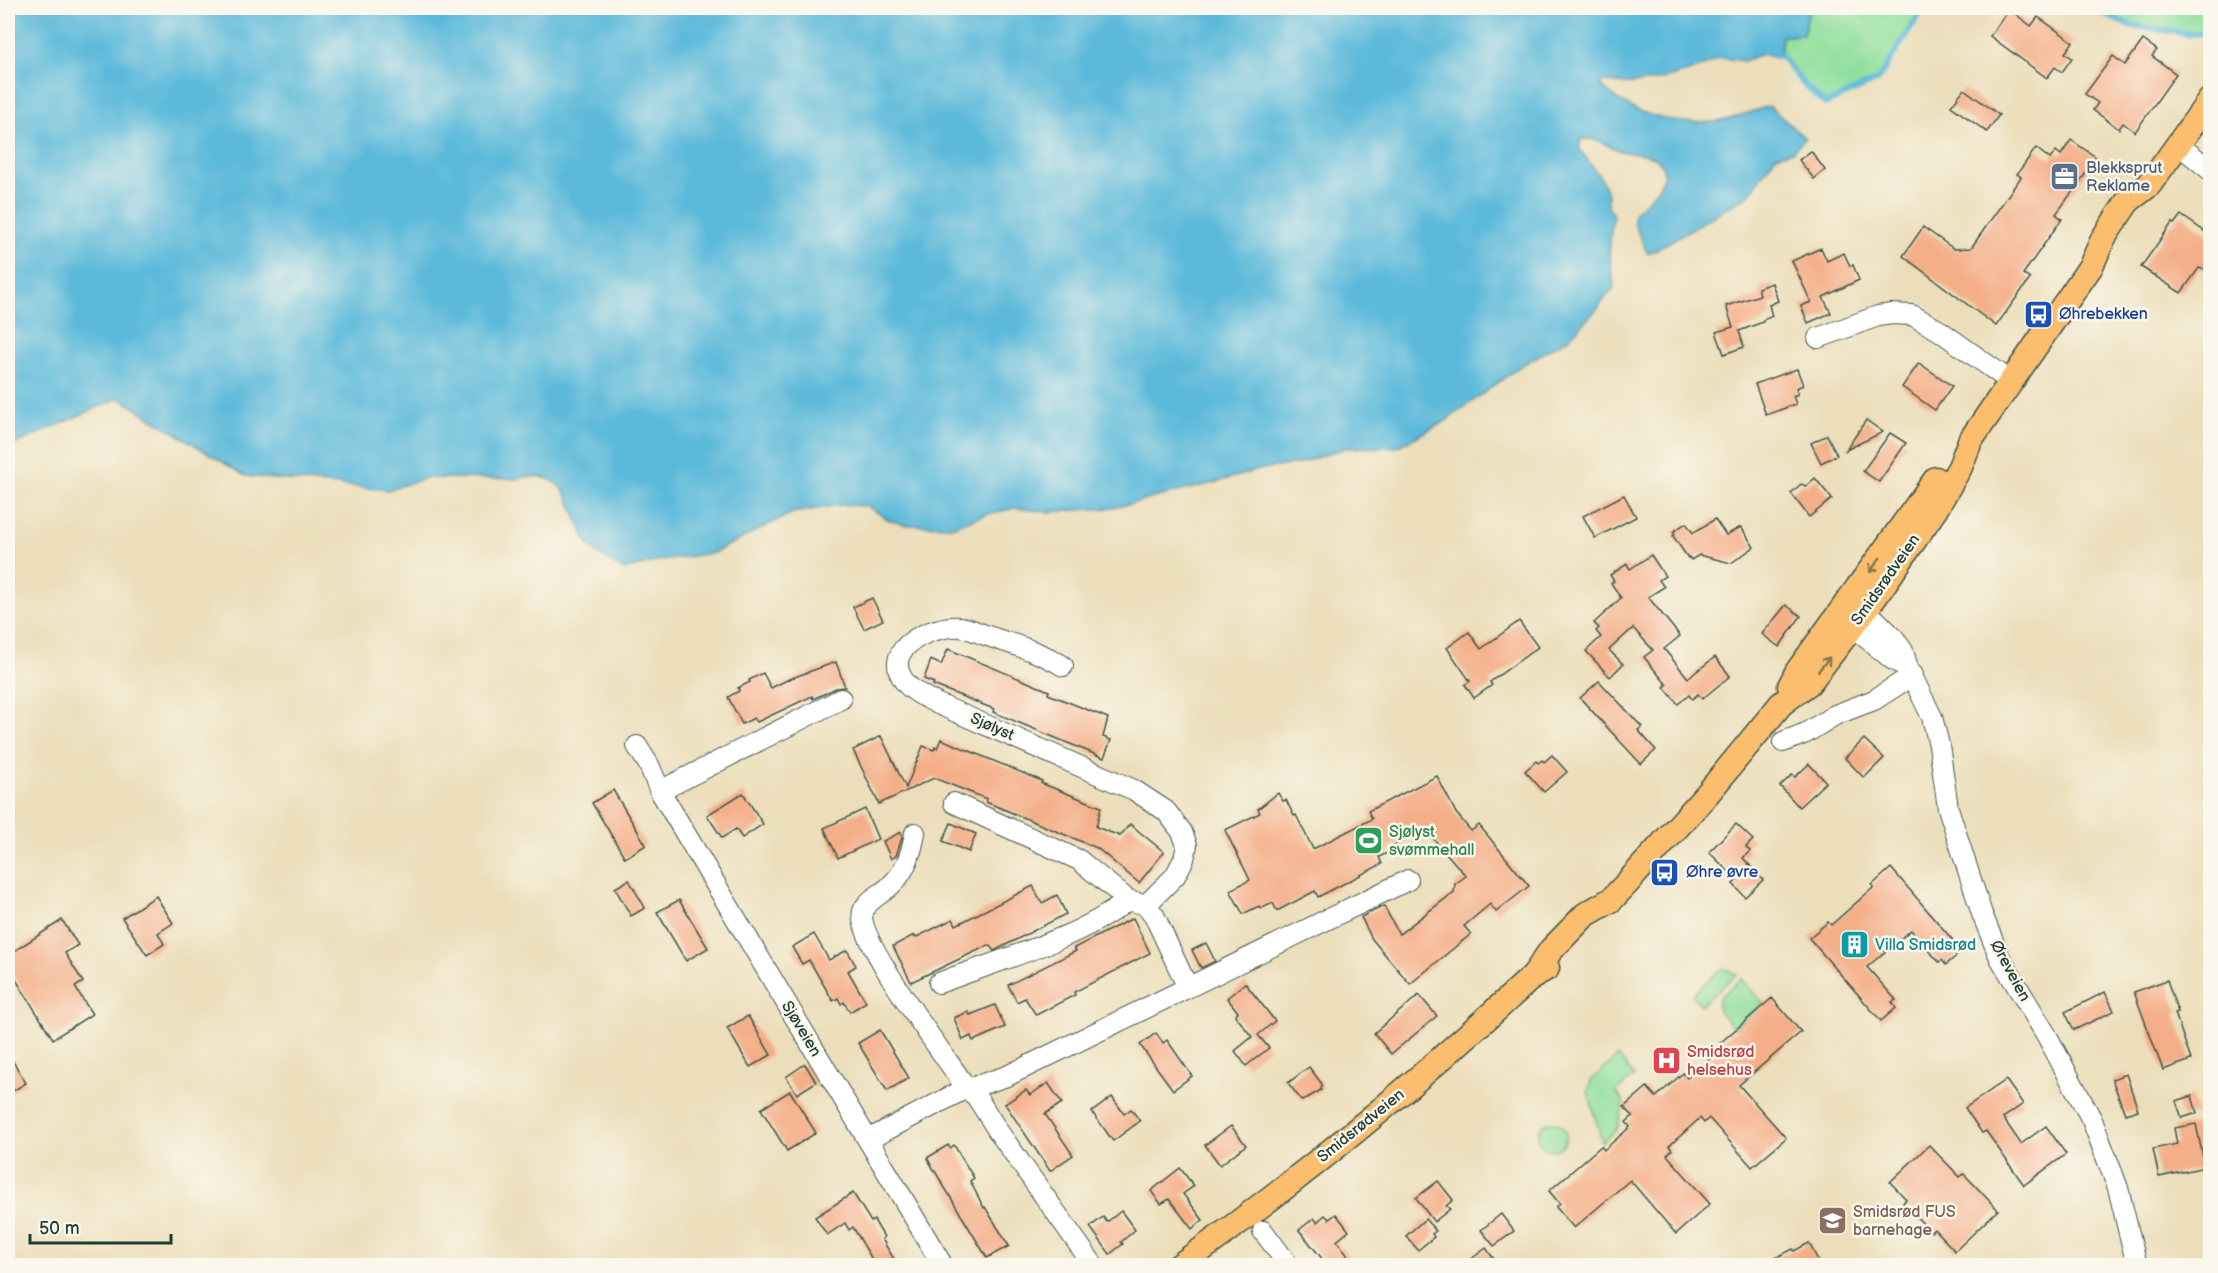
<svg xmlns="http://www.w3.org/2000/svg" width="2218" height="1273" font-family="'Balsamiq Sans',sans-serif">
<style>
.green{fill:#91df9d;stroke:#588e68;stroke-width:1.5}
.water{fill:#5cb9da;stroke:#3e7b87;stroke-width:1.5}
.lines{fill:none;stroke-linecap:round;stroke-linejoin:round}
.stream{stroke:#5cb9da;stroke-width:6}
.building{fill:#f4af89}
.minor-casing{stroke:#3e5548;stroke-width:22}
.major-casing{stroke:#3e5548;stroke-width:27}
.minor{stroke:#fff;stroke-width:20}
.major{stroke:#fbbe6e;stroke-width:24}
.oneway{stroke:#82774e}
.labels{text-anchor:middle;dominant-baseline:central;stroke-width:5;stroke-linejoin:round;paint-order:stroke}
.service-label{font-size:16px;fill:#4e5e75;stroke:#fbf7ec;text-anchor:start}
.transit-label{font-size:16px;fill:#164399;stroke:#fbf7ec;text-anchor:start}
.street-label{font-size:16px;fill:#1f3d34;stroke:#fbf7ec}
.leisure-label{font-size:16px;fill:#27864d;stroke:#fbf7ec;text-anchor:start}
.culture-label{font-size:16px;fill:#0d838f;stroke:#fbf7ec;text-anchor:start}
.health-label{font-size:16px;fill:#be3a42;stroke:#fbf7ec;text-anchor:start}
.education-label{font-size:16px;fill:#785e54;stroke:#fbf7ec;text-anchor:start}
</style>
<rect width="100%" height="100%" fill="#fbf7ec"/>
<filter id="ink" filterUnits="userSpaceOnUse"><feTurbulence type="fractalNoise" baseFrequency=".0167" numOctaves="2"/><feDisplacementMap in="SourceGraphic" scale="12" xChannelSelector="R" yChannelSelector="G"/><feConvolveMatrix kernelMatrix="1 2 1 2 8 2 1 2 1" color-interpolation-filters="sRGB"/></filter>
<filter id="wash" filterUnits="userSpaceOnUse"><feTurbulence type="fractalNoise" baseFrequency=".008" numOctaves="4" result="noise"/><feDisplacementMap in="SourceGraphic" scale="24" xChannelSelector="R" yChannelSelector="G"/><feGaussianBlur stdDeviation="1.35" result="paint"/><feColorMatrix in="noise" values="0 0 0 0 0 0 0 0 0 0 0 0 0 0 0 0 0 1.4 0 .05"/><feComposite in="paint" operator="in"/></filter>
<g filter="url(#wash)">
<rect width="100%" height="100%" fill="#ecdeba"/>
<g class="green">
<polygon points="1810,8 1929,8 1921,12 1878,80 1825,104 1804,85 1780,55 1782,36 1803,35"/>
<polygon points="2091,8 2210,8 2210,33 2190,34 2128,25"/>
<polygon points="1725,969 1737,974 1701,1005 1692,995 1719,971"/>
<path d="M1741,979L1763,1003L1734,1028C1727,1019 1714,1011 1719,998Z"/>
<polygon points="1618,1056 1634,1076 1616,1092 1624,1103 1617,1129 1602,1142 1588,1092 1591,1081"/>
<circle cx="1552" cy="1136" r="14"/>
</g>
<path class="water" d="M8,8H1810L1803,35L1782,36L1780,55L1776,58L1762,54L1744,61L1719,58C1698,72 1654,83 1628,84C1620,84 1612,82 1604,81L1600,84C1628,115 1679,127 1720,121C1736,118 1753,111 1769,106L1805,138L1793,151L1776,155L1749,195L1654,251L1647,253L1634,223V213C1647,201 1681,173 1653,157C1644,152 1634,154 1625,152C1609,149 1597,135 1580,140V150L1599,175L1608,194V205L1613,215L1609,251L1614,287L1596,310L1568,339L1522,365L1444,422L1397,447L1345,448L1298,464L1262,469L1214,483L1113,508L1047,512L1015,508L984,515L954,526L906,525L889,520L867,506L840,505L792,513L713,553L663,560L623,570C614,563 596,555 589,545C568,512 573,466 517,479L426,478L388,490L245,476L119,398L8,447Z"/>
<g class="lines">
<g class="stream">
<polyline points="2091,8 2128,25 2190,34 2210,33"/>
<polyline points="1780,55 1804,85 1825,104 1878,80 1921,12 1929,8"/>
</g>
</g>
<g id="blocks">
<g class="building">
<polygon points="2009,9 2031,26 2038,17 2073,42 2065,53 2072,58 2062,72 2055,67 2047,78 1990,36"/>
<polygon points="2143,40 2157,50 2152,56 2176,74 2135,132 2123,123 2119,129 2093,110 2098,103 2085,94 2113,56 2125,65"/>
<polygon points="1964,89 1999,115 1987,132 1951,106"/>
<polygon points="2071,140 2097,158 2056,214 2062,219 2023,274 2030,279 1996,326 1903,256 1923,227 1954,249 1971,248 2021,177 2017,174 2036,148 2050,159 2056,151 2061,155"/>
<polygon points="1811,151 1825,170 1814,179 1799,160"/>
<polygon points="2181,215 2211,236 2211,271 2199,268 2181,293 2141,267 2172,223 2174,224"/>
<polygon points="1821,248 1827,261 1844,253 1850,266 1853,265 1859,280 1823,297 1831,313 1808,323 1801,306 1811,302 1792,261"/>
<polygon points="1772,283 1778,301 1769,305 1772,316 1763,320 1763,322 1739,331 1744,347 1724,354 1716,332 1733,327 1726,306 1760,295 1758,288"/>
<polygon points="1919,363 1952,386 1935,410 1902,387"/>
<polygon points="1797,369 1803,385 1796,388 1798,394 1793,396 1796,404 1766,415 1755,384"/>
<polygon points="1866,420 1883,432 1846,450"/>
<polygon points="1890,433 1906,443 1879,482 1863,471"/>
<polygon points="1827,435 1837,455 1821,463 1811,443"/>
<polygon points="1815,478 1832,499 1809,517 1791,493 1801,484 1806,486"/>
<polygon points="1624,495 1636,517 1595,538 1583,516"/>
<polygon points="1715,519 1726,535 1741,527 1754,547 1731,563 1699,555 1691,560 1689,557 1688,558 1673,536 1675,535 1673,532 1686,523 1693,533"/>
<polygon points="1651,555 1665,576 1659,580 1664,587 1648,597 1680,636 1664,649 1688,678 1715,657 1730,676 1702,699 1698,694 1692,699 1689,695 1678,704 1664,687 1667,685 1644,657 1653,650 1633,628 1609,650 1623,664 1610,677 1586,651 1601,637 1596,631 1599,628 1594,623 1621,598 1611,583 1614,581 1610,575 1627,564 1630,569"/>
<polygon points="872,598 883,620 864,629 853,607"/>
<polygon points="1786,605 1801,616 1779,647 1762,634"/>
<polygon points="1519,621 1538,647 1490,682 1492,685 1474,698 1465,685 1470,681 1447,648 1469,632 1481,649"/>
<polygon points="948,649 1049,691 1048,694 1108,718 1103,737 1111,740 1104,758 993,712 994,709 933,685 934,683 924,679 931,660 941,665"/>
<polygon points="836,662 845,687 836,688 813,699 812,696 757,722 754,718 742,724 728,697 739,691 738,688 750,682 749,680 763,673 771,688 789,679"/>
<polygon points="1599,681 1642,727 1638,730 1656,750 1641,764 1580,698"/>
<polygon points="881,736 906,788 923,746 934,750 935,747 937,748 941,739 1042,781 1041,783 1101,807 1096,827 1120,836 1130,824 1164,852 1139,883 1097,848 986,802 987,799 934,778 879,804 853,750"/>
<polygon points="1864,739 1884,758 1864,778 1845,758"/>
<polygon points="1552,755 1567,772 1544,792 1525,771 1536,761 1538,763 1542,760 1544,762"/>
<polygon points="1809,764 1826,782 1799,807 1780,786 1792,775 1795,777"/>
<polygon points="1437,776 1456,813 1471,831 1479,825 1529,886 1496,912 1490,904 1464,926 1471,934 1410,984 1372,939 1361,917 1384,906 1399,934 1454,892 1455,884 1466,876 1425,829 1389,848 1391,851 1379,857 1382,864 1318,897 1315,891 1277,911 1273,903 1260,909 1259,906 1243,914 1230,890 1250,880 1225,830 1260,813 1258,809 1278,793 1283,801 1286,800 1294,816 1296,815 1313,849 1372,819 1368,811"/>
<polygon points="613,790 646,845 625,858 592,803"/>
<polygon points="743,793 763,824 742,838 736,829 722,838 707,815"/>
<polygon points="865,809 878,839 838,858 824,828"/>
<polygon points="951,823 976,834 969,852 943,841"/>
<polygon points="1736,824 1753,840 1746,847 1750,851 1743,858 1763,880 1745,897 1733,884 1737,880 1709,852"/>
<polygon points="901,832 902,838 896,856 891,859 883,841"/>
<polygon points="1891,868 1962,951 1946,965 1942,960 1939,962 1911,930 1867,967 1896,1000 1892,1002 1896,1008 1881,1021 1809,938 1828,922 1831,925 1874,887 1872,885"/>
<polygon points="629,880 645,908 631,916 615,888"/>
<polygon points="1033,886 1042,903 1057,895 1066,914 994,951 989,945 911,982 893,946 914,935 915,938 953,919 956,925"/>
<polygon points="156,896 173,923 158,933 164,944 147,955 122,918"/>
<polygon points="679,900 708,948 686,961 657,912"/>
<polygon points="1133,918 1150,953 1074,992 1075,995 1036,1015 1025,998 1017,1002 1008,985 1076,951 1074,948"/>
<polygon points="62,920 78,945 65,953 83,982 75,987 92,1014 53,1039 8,967 8,955"/>
<polygon points="814,934 829,960 847,950 856,966 848,971 866,1002 850,1012 844,1002 841,1004 838,998 833,1001 809,960 802,964 792,947"/>
<polygon points="1206,943 1215,961 1201,968 1192,950"/>
<polygon points="2167,980 2178,1012 2175,1013 2191,1060 2163,1070 2134,992"/>
<polygon points="1245,983 1275,1021 1258,1035 1269,1048 1246,1066 1235,1051 1252,1037 1235,1015 1238,1012 1227,998"/>
<polygon points="2105,992 2114,1011 2074,1030 2065,1012"/>
<polygon points="1419,995 1437,1016 1391,1054 1374,1033"/>
<polygon points="1772,998 1801,1032 1739,1085 1786,1138 1752,1167 1709,1118 1704,1123 1700,1118 1669,1146 1672,1150 1667,1155 1710,1204 1676,1234 1630,1180 1574,1228 1556,1207 1560,1204 1549,1191 1601,1146 1604,1150 1630,1127 1626,1122 1633,1116 1624,1107 1647,1087 1656,1097 1683,1073 1687,1078 1724,1047 1720,1043"/>
<polygon points="995,1005 1005,1027 973,1041 971,1036 963,1040 954,1018 968,1012 970,1015"/>
<polygon points="748,1016 771,1055 750,1067 727,1028"/>
<polygon points="880,1030 909,1078 887,1091 858,1043"/>
<polygon points="1156,1033 1163,1043 1167,1040 1192,1076 1173,1090 1140,1045"/>
<polygon points="8,1053 26,1083 8,1094"/>
<polygon points="805,1064 816,1082 797,1094 786,1077"/>
<polygon points="1309,1067 1322,1084 1321,1090 1302,1101 1288,1083"/>
<polygon points="2126,1074 2138,1110 2125,1114 2112,1079"/>
<polygon points="2006,1080 2023,1104 2003,1118 2021,1144 2046,1126 2066,1154 2024,1185 1986,1131 1982,1133 1965,1108"/>
<polygon points="1048,1083 1062,1103 1045,1114 1073,1155 1050,1171 1005,1104 1026,1090 1030,1095"/>
<polygon points="790,1091 816,1133 787,1151 761,1109"/>
<polygon points="2192,1096 2197,1113 2182,1118 2176,1101"/>
<polygon points="1112,1097 1124,1114 1131,1109 1140,1121 1113,1141 1092,1112"/>
<polygon points="2196,1124 2205,1167 2159,1177 2153,1149 2177,1144 2174,1128"/>
<polygon points="1231,1126 1246,1145 1220,1165 1205,1145"/>
<polygon points="948,1145 950,1148 954,1145 974,1178 970,1181 984,1208 985,1207 1009,1246 987,1258 927,1158"/>
<polygon points="1929,1145 1960,1177 1964,1174 1998,1210 1955,1251 1934,1229 1931,1232 1903,1203 1906,1199 1890,1182"/>
<polygon points="1180,1168 1194,1186 1183,1194 1203,1220 1192,1229 1169,1199 1161,1204 1151,1191"/>
<polygon points="1438,1181 1453,1200 1446,1206 1450,1209 1434,1222 1416,1198"/>
<polygon points="853,1193 871,1222 874,1220 884,1237 882,1239 898,1266 876,1266 853,1227 849,1230 845,1223 827,1235 815,1217"/>
<polygon points="1121,1211 1135,1230 1121,1242 1123,1244 1110,1254 1090,1227 1103,1217 1107,1222"/>
<polygon points="1336,1214 1349,1231 1337,1241 1355,1266 1328,1266 1299,1230 1314,1218 1317,1222 1325,1215 1329,1219"/>
<polygon points="1501,1214 1514,1231 1494,1246 1481,1230"/>
<polygon points="1425,1219 1436,1231 1432,1234 1434,1237 1418,1250 1406,1236"/>
<polygon points="1809,1243 1821,1266 1759,1266 1793,1249 1794,1251"/>
<polygon points="1486,1248 1499,1266 1462,1266"/>
</g>
</g>
</g>
<g filter="url(#ink)">
<use href="#blocks" fill-opacity="0" stroke="#3e5548" stroke-width="1.5"/>
<g class="lines">
<defs>
<g id="minor">
<polyline points="2179,145 2210,170"/>
<polyline points="1818,338 1878,316 1892,314 1912,315 1940,331 2010,381"/>
<polyline points="1852,606 1865,612 1876,620 1894,638 1903,651 1908,668 1932,717 1939,745 1948,808 1982,914 2000,958 2047,1036 2092,1120 2118,1188 2137,1266"/>
<polyline points="1849,612 1853,627 1893,660 1908,668"/>
<path d="M1063,666C1041,652 1015,645 991,637C981,634 970,628 960,627C933,625 880,647 904,681C911,691 927,698 938,704L1134,790L1166,811L1182,832L1187,845L1184,859L1175,876L1146,905L1154,915L1187,986"/>
<polyline points="1783,742 1806,733 1835,715 1874,700 1913,675"/>
<polyline points="637,746 649,765 660,791 943,1266"/>
<polyline points="660,791 841,699"/>
<polyline points="954,803 1079,860 1128,900 1146,905"/>
<path d="M915,833C912,852 905,873 890,886C881,895 868,899 863,911C854,937 949,1061 967,1089L976,1096L998,1131L1094,1266"/>
<path d="M939,983C996,961 1081,938 1128,900"/>
<polyline points="870,1141 877,1135 961,1091 1007,1076 1408,880"/>
<polyline points="1263,1231 1289,1266"/>
</g>
<g id="major">
<polyline points="1790,686 1797,672 1936,479"/>
<polyline points="1534,975 1551,950 1585,915 1611,900 1629,881 1708,793 1781,704 1809,683 1875,597 1935,510 1960,467 1970,441 2091,266 2104,237 2128,201 2149,185 2210,100"/>
<path d="M1179,1266C1304,1177 1422,1079 1534,975L1547,968"/>
</g>
</defs>
<use href="#minor" class="minor-casing"/>
<use href="#major" class="major-casing"/>
<use href="#minor" class="minor"/>
<use href="#major" class="major"/>
</g>
<defs><path id="oneway-shaft" d="M-6 0H5M1.5-3L5.5 0L1.5 3" fill="none" stroke-width="1.6" stroke-linecap="round" stroke-linejoin="round" transform="scale(1.5)"/></defs>
<g class="oneway">
<use href="#oneway-shaft" transform="translate(1875 565) rotate(125)"/>
<use href="#oneway-shaft" transform="translate(1824 664) rotate(-51)"/>
</g>
</g>
<defs>
<symbol id="office-square" viewBox="-11 -11 22 22"><rect x="-9" y="-9" width="18" height="18" rx="4" fill="#5c6f8a" stroke="#fbf7ec"/><path d="M-6-3h4V-5.5h4V-3h4V5H-6ZM-1-4.5V-3h2v-1.5ZM-6 0V1H6V0Z" fill="#fff"/></symbol>
<symbol id="bus-square" viewBox="-11 -11 22 22"><rect x="-9" y="-9" width="18" height="18" rx="4" fill="#1a4fb4" stroke="#fbf7ec"/><path d="M-5-6H5V4H4V6H2V4H-2V6H-4V4H-5ZM-3.5-4V0h7V-4ZM-3.5 1.2v1.5H-2V1.2ZM2 1.2v1.5H3.5V1.2Z" fill="#fff"/></symbol>
<symbol id="stadium-square" viewBox="-11 -11 22 22"><rect x="-9" y="-9" width="18" height="18" rx="4" fill="#2e9e5b" stroke="#fbf7ec"/><path d="M0-5a6.5 5 0 1 0 0 10a6.5 5 0 1 0 0-10ZM-3.5-1.8h7v3.6h-7Z" fill="#fff"/></symbol>
<symbol id="building-square" viewBox="-11 -11 22 22"><rect x="-9" y="-9" width="18" height="18" rx="4" fill="#0f9aa8" stroke="#fbf7ec"/><path d="M-4-6H4V6H1V3H-1V6H-4ZM-2.5-4.3h1.7v1.8h-1.7ZM.8-4.3h1.7v1.8H.8ZM-2.5-1h1.7V.8h-1.7ZM.8-1h1.7V.8H.8Z" fill="#fff"/></symbol>
<symbol id="hospital-square" viewBox="-11 -11 22 22"><rect x="-9" y="-9" width="18" height="18" rx="4" fill="#e0444e" stroke="#fbf7ec"/><path d="M-5-5h3v3.5h4V-5h3V5h-3V1.5h-4V5h-3Z" fill="#fff"/></symbol>
<symbol id="school-square" viewBox="-11 -11 22 22"><rect x="-9" y="-9" width="18" height="18" rx="4" fill="#8d6e63" stroke="#fbf7ec"/><path d="M0-5L7-2L0 1L-7-2ZM-4 1L0 2.5L4 1V4Q0 6-4 4Z" fill="#fff"/></symbol>
</defs>
<g fill-rule="evenodd">
<use href="#office-square" x="2048" y="160" width="33" height="33"/>
<use href="#bus-square" x="2022" y="298" width="33" height="33"/>
<use href="#stadium-square" x="1352" y="824" width="33" height="33"/>
<use href="#bus-square" x="1648" y="856" width="33" height="33"/>
<use href="#building-square" x="1838" y="928" width="33" height="33"/>
<use href="#hospital-square" x="1650" y="1044" width="33" height="33"/>
<use href="#school-square" x="1816" y="1204" width="33" height="33"/>
</g>
<g class="labels">
<g class="service-label">
<text x="2086" y="168">Blekksprut<tspan x="2086" dy="18">Reklame</tspan></text>
</g>
<g class="transit-label">
<text x="2059" y="314">Øhrebekken</text>
<text x="1686" y="872">Øhre øvre</text>
</g>
<g class="street-label">
<text transform="translate(1886 580) rotate(-55)">Smidsrødveien</text>
<text transform="translate(992 727) rotate(24)">Sjølyst</text>
<text transform="translate(2010 971) rotate(62)">Øreveien</text>
<text transform="translate(801 1029) rotate(59)">Sjøveien</text>
<text transform="translate(1361 1126) rotate(-39)">Smidsrødveien</text>
</g>
<g class="leisure-label">
<text x="1389" y="832">Sjølyst<tspan x="1389" dy="18">svømmehall</tspan></text>
</g>
<g class="culture-label">
<text x="1875" y="945">Villa Smidsrød</text>
</g>
<g class="health-label">
<text x="1687" y="1052">Smidsrød<tspan x="1687" dy="18">helsehus</tspan></text>
</g>
<g class="education-label">
<text x="1853" y="1212">Smidsrød FUS<tspan x="1853" dy="18">barnehage</tspan></text>
</g>
</g>
<rect width="2218" height="1273" fill="none" stroke="#fbf7ec" stroke-width="30"/>
<path d="M30 1234v9h141v-9" fill="none" stroke="#1f3d34" stroke-width="3"/>
<text x="39" y="1234" font-size="18" fill="#1f3d34" stroke="#fbf7ec" stroke-width="4.5" paint-order="stroke">50 m</text>
</svg>
